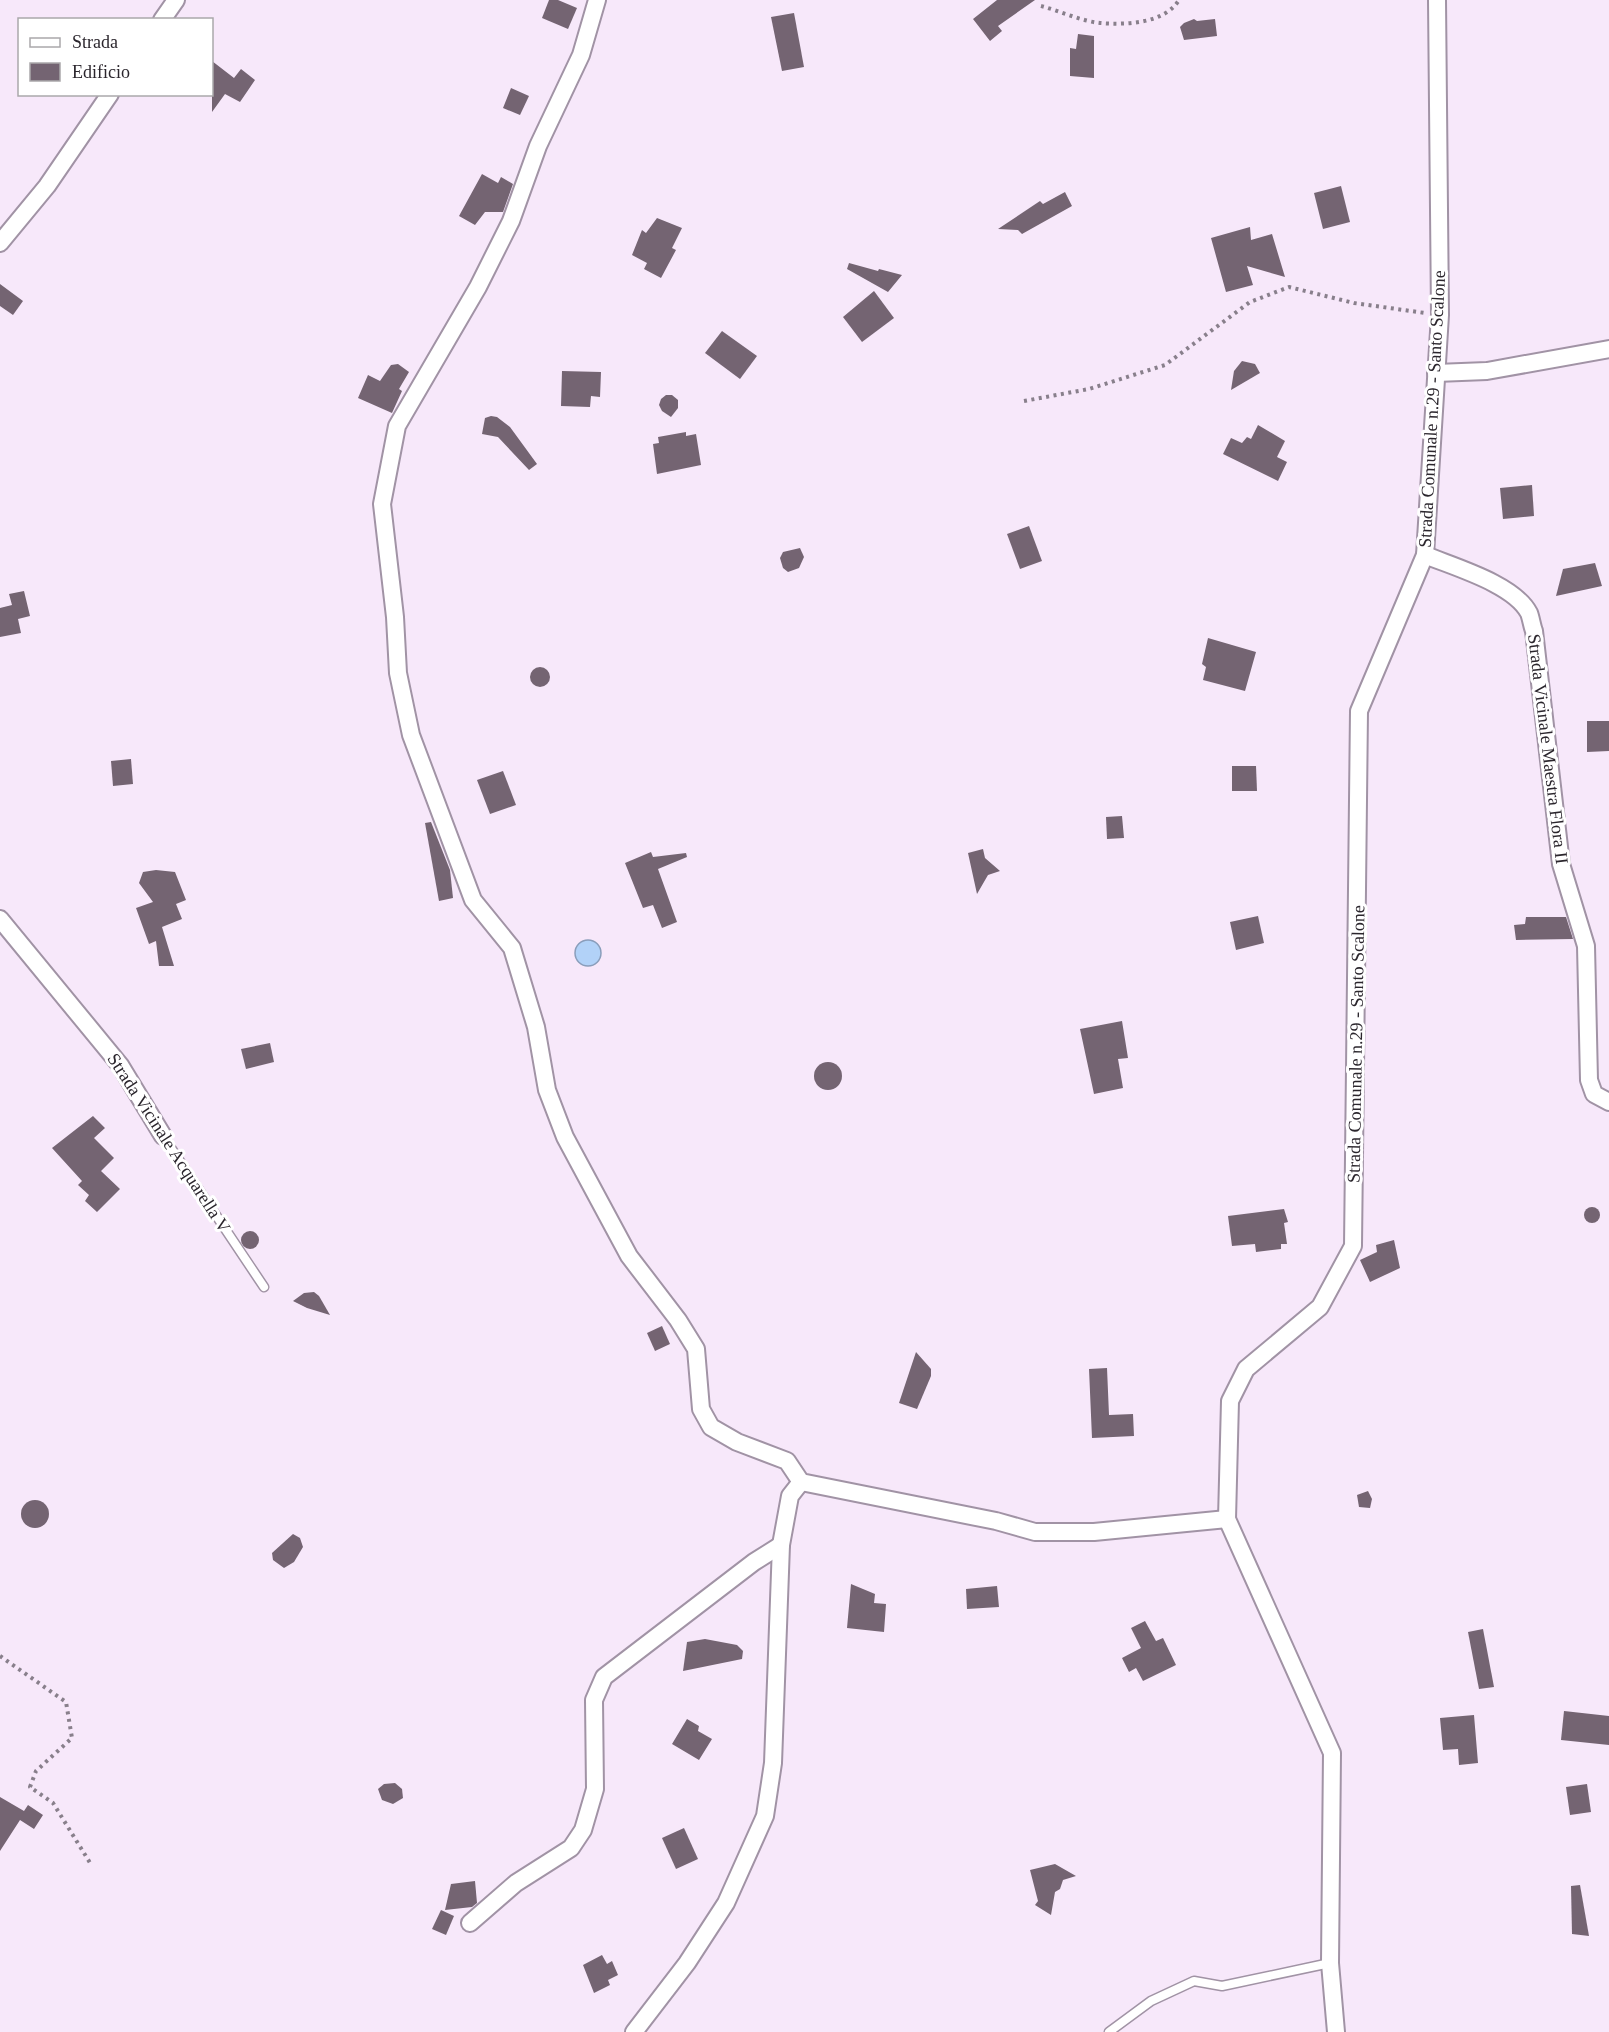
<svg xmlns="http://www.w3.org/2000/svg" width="1609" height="2032" font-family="'Times New Roman',serif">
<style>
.water{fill:#b2d2f8;stroke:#8a9ebb;stroke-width:1.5}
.building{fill:#746472}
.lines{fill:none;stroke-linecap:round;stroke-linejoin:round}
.service-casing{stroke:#a193a5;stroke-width:11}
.minor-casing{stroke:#a193a5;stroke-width:20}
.path{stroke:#887f8b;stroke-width:4;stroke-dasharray:3 4.5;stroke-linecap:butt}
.service{stroke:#fff;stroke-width:8}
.minor{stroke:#fff;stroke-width:16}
.labels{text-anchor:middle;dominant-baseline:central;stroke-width:6;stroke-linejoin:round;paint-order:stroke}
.street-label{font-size:18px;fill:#2b262d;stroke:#fff}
</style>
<rect width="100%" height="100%" fill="#f7e8fa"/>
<circle class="water" cx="588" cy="953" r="13"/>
<g class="building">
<polygon points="549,0 558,0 577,8 568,29 542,18"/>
<polygon points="997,0 1035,0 998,26 1002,31 990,41 973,19"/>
<polygon points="794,13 804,67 782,71 771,17"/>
<polygon points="1194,19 1197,21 1215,19 1217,36 1184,40 1180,27 1184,23"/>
<polygon points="1078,34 1094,36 1094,78 1070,76 1070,48 1076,49"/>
<polygon points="212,61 234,78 241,69 255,80 240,102 225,94 212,112"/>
<polygon points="511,88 529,96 520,115 503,108"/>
<polygon points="482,174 498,183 501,177 513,184 503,212 485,212 475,225 459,216"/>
<polygon points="1341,186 1350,222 1323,229 1314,193"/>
<polygon points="1065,192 1072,206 1022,234 1018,230 998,229 1040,201 1043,204"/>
<polygon points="657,218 682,228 672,248 676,250 661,278 644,269 647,263 632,255 642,230 646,233"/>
<polygon points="1250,227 1251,240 1272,234 1285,277 1247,266 1253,285 1226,292 1211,238"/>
<polygon points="849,263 878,271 879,269 902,275 888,292 847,269"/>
<polygon points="0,284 23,301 13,315 0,306"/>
<polygon points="874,291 894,318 862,342 843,317"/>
<polygon points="722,331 757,356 740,379 705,353"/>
<polygon points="1242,361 1255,364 1260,373 1231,390 1234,371"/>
<polygon points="398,364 409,372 399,389 402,391 392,413 358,398 368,375 380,381 391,365"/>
<polygon points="562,371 601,372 600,397 591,396 590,407 561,406"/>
<polygon points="666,395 672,395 678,400 678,408 671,417 662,411 659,405 661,399"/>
<polygon points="491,416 497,417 510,427 537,464 529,470 498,437 482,434 485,418"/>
<polygon points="1258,425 1285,441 1277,457 1287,462 1278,481 1223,454 1231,438 1242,443 1247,437 1251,439"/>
<polygon points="686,432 686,436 696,434 701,465 657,474 653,444 659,443 658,437"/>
<polygon points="1532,485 1534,516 1503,519 1500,488"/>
<polygon points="1029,526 1042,561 1020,569 1007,534"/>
<polygon points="800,548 804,557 799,568 788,572 783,568 780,558 783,552"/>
<polygon points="1595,563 1602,586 1556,596 1563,569"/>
<polygon points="24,591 30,616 18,619 21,633 0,637 0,608 12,605 9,594"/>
<polygon points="1208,638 1256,652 1245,691 1203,680 1206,667 1202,664"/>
<circle cx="540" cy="677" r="10"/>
<polygon points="1587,721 1609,721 1609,751 1587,752"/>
<polygon points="131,759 133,784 113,786 111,761"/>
<polygon points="1232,766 1256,766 1257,791 1232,791"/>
<polygon points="503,771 516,805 490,814 477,780"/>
<polygon points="1122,816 1124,838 1107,839 1106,817"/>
<polygon points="431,822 450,870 453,898 439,901 425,823"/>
<polygon points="983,849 985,858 1000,871 988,875 977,894 968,853"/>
<polygon points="651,852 653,857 686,853 687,857 658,869 677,922 662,928 653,905 643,908 625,863"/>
<polygon points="156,870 175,872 186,900 176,904 182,919 162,927 174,966 159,966 156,941 149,944 136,908 153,902 139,883 143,872"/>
<polygon points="1258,916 1264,943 1236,950 1230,922"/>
<polygon points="1526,917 1566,917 1573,939 1516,940 1514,925 1525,924"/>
<polygon points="1122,1021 1128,1058 1118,1059 1123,1088 1094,1094 1080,1029"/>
<polygon points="270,1043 274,1062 246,1069 241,1049"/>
<circle cx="828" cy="1076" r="14"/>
<polygon points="93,1116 105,1128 94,1138 114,1158 101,1171 120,1189 97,1212 85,1201 89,1195 78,1185 82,1181 52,1148"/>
<circle cx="1592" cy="1215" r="8"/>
<polygon points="1284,1209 1288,1222 1284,1223 1287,1244 1281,1244 1281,1249 1256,1252 1255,1244 1232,1246 1228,1216"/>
<circle cx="250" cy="1240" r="9"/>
<polygon points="1394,1240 1400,1268 1370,1282 1360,1260 1377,1252 1376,1245"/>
<polygon points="314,1292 319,1296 330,1315 307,1308 293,1301 304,1293"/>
<polygon points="662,1326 670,1344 655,1351 647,1333"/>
<polygon points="916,1352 931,1369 931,1376 917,1409 899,1403"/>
<polygon points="1107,1368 1109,1415 1133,1414 1134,1436 1092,1438 1089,1369"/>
<polygon points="1368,1491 1372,1499 1370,1508 1359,1507 1357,1495"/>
<circle cx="35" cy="1514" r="14"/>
<polygon points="293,1534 300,1538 303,1547 294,1562 284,1568 273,1560 272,1553"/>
<polygon points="851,1584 875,1594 874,1603 886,1604 884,1632 847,1628"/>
<polygon points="997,1586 999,1607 967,1609 966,1589"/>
<polygon points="1145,1621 1156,1641 1163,1638 1176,1665 1143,1681 1136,1668 1129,1672 1122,1658 1141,1648 1131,1628"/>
<polygon points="1483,1629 1494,1687 1479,1689 1468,1632"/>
<polygon points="705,1639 737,1645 743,1651 742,1659 683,1671 687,1642"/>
<polygon points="1564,1711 1609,1716 1609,1745 1561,1740"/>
<polygon points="1474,1715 1478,1763 1459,1765 1458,1749 1443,1750 1440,1718"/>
<polygon points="687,1719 699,1726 698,1731 712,1739 699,1760 672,1744"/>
<polygon points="395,1783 402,1789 403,1798 393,1804 382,1800 378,1789 384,1784"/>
<polygon points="1587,1784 1591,1812 1570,1815 1566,1787"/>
<polygon points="0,1797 24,1811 28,1805 43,1815 34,1829 20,1820 0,1851"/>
<polygon points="684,1828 698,1859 676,1869 662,1838"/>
<polygon points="1055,1864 1076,1876 1063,1880 1060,1889 1055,1892 1051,1915 1035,1905 1038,1901 1030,1870"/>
<polygon points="475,1881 477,1903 472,1907 445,1910 451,1884"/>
<polygon points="1580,1885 1589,1936 1572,1934 1571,1886"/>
<polygon points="441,1910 454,1916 446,1935 432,1929"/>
<polygon points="602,1955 607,1964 612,1961 618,1975 608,1980 610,1985 594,1993 583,1965"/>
</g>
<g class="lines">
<defs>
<g id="service">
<polyline points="163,1136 264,1287"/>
<polyline points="1109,2032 1151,2001 1194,1981 1222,1986 1330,1963"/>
</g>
<g id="minor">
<polyline points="597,0 581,55 538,146 511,221 478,287 397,426 382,504 395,617 398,673 411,735 473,900 512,948 536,1027 547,1090 565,1137 629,1256 678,1320 696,1349 701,1409 711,1427 737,1442 787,1461 801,1482 996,1521 1035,1532 1094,1532 1227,1519"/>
<polyline points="162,20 176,0"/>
<polyline points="0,243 47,186 110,94"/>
<polyline points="1436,373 1487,371 1609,349"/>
<path d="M1425,555C1454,567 1514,584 1529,613C1531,618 1532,626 1534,631L1561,864L1586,946L1589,1080L1594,1094L1609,1102"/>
<polyline points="0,919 120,1065 163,1136"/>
<polyline points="470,1923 516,1883 571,1848 583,1830 595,1789 594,1700 604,1677 754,1562 781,1545"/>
<polyline points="634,2032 687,1963 726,1903 765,1816 773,1763 781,1545 790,1496 801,1482"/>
<polyline points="1336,2032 1330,1963 1332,1753 1227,1519 1230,1401 1246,1369 1320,1307 1353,1246 1359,711 1425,555 1440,315 1437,0"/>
</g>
</defs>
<use href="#service" class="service-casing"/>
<use href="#minor" class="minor-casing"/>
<g class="path">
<path d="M1041,6C1060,11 1081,21 1100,23C1125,25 1164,24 1179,0"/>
<polyline points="1024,401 1089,389 1165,365 1250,302 1289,287 1354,303 1425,313"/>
<polyline points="0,1656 66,1702 72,1738 36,1771 30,1787 53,1803 92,1866"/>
</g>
<use href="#service" class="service"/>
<use href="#minor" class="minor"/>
</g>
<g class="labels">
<g class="street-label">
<text transform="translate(1432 409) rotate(-87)">Strada Comunale n.29 - Santo Scalone</text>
<text transform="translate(1548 749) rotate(83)">Strada Vicinale Maestra Flora II</text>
<text transform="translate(1356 1044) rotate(-89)">Strada Comunale n.29 - Santo Scalone</text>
<text transform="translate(169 1143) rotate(57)">Strada Vicinale Acquarella V</text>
</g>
</g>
<rect x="18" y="18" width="195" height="78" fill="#ffffff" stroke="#aaa8ab" stroke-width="1.5"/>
<rect x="30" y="38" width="30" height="9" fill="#ffffff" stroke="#aaa8ab" stroke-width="1.5"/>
<text x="72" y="48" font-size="18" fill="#2b262d">Strada</text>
<rect x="30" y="63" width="30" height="18" fill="#746472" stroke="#aaa8ab" stroke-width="1.5"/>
<text x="72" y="78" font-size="18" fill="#2b262d">Edificio</text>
</svg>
